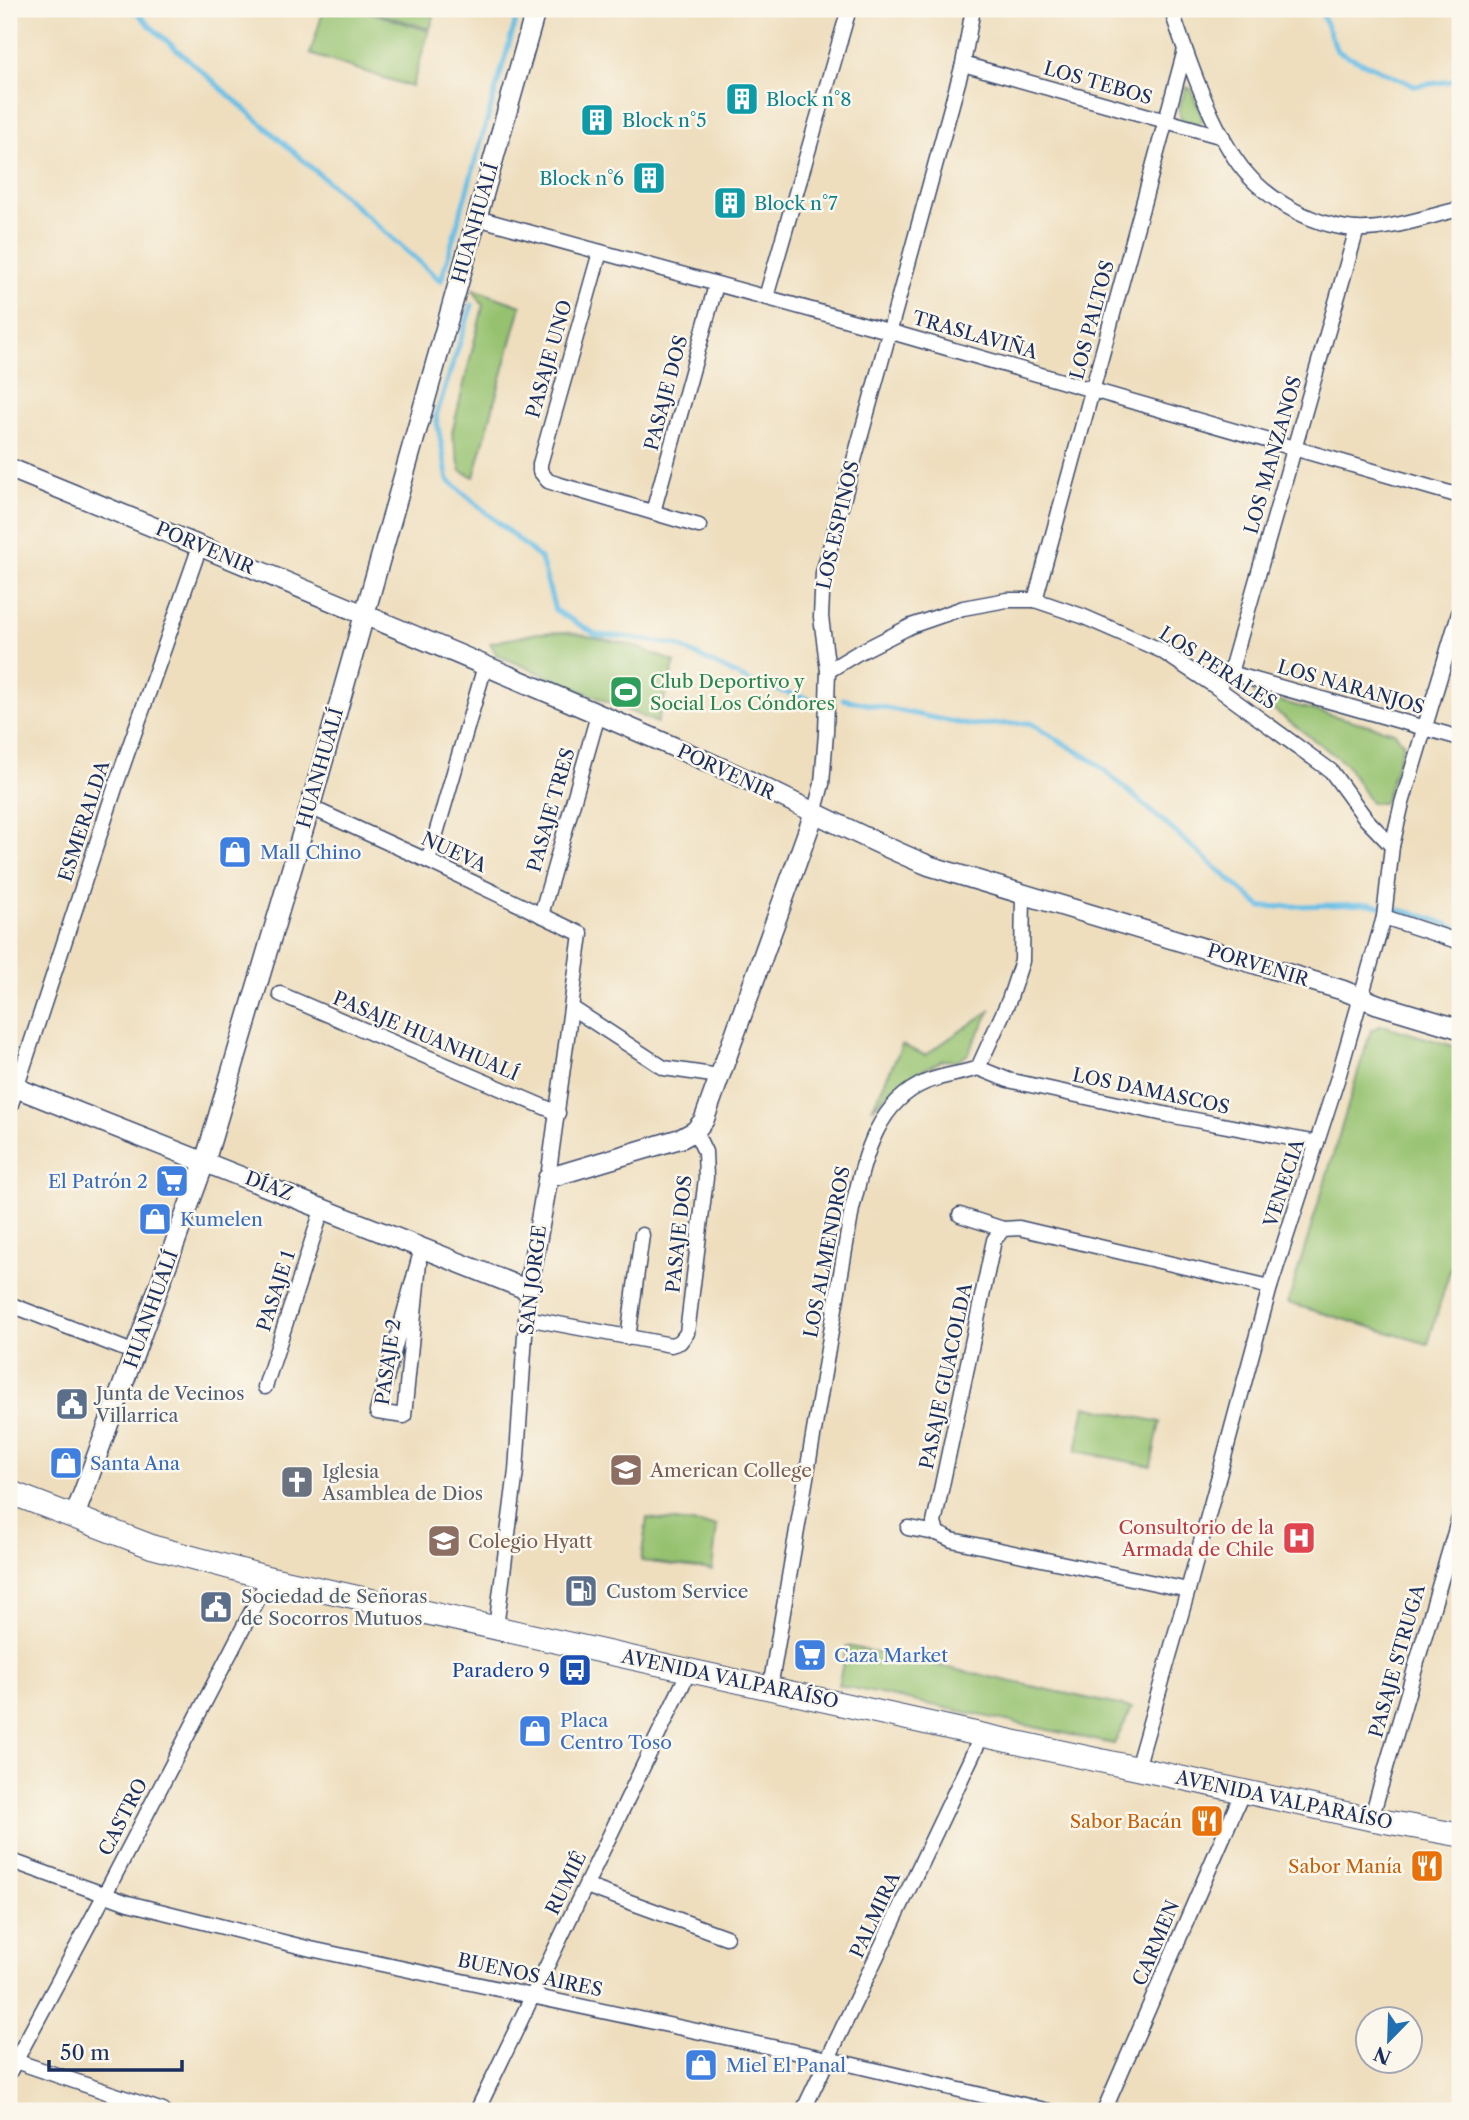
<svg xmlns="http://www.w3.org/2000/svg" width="1469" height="2120" font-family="'Libre Caslon Text',serif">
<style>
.green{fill:#96c270;stroke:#587867;stroke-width:2}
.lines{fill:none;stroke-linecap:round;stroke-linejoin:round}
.stream{stroke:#6abfe6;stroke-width:5}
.street-casing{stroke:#3b496c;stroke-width:17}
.secondary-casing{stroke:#3b496c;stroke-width:22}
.primary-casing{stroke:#3b496c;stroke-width:25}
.street{stroke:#fff;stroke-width:14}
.secondary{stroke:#fff;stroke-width:19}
.primary{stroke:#fff;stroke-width:23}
.labels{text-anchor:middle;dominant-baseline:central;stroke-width:5;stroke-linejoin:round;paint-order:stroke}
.street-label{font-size:19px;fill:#1b2f5e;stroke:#fbf7ec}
.culture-label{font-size:19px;fill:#0d838f;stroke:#fbf7ec;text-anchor:start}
.leisure-label{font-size:19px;fill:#27864d;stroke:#fbf7ec;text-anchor:start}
.shop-label{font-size:19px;fill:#366cbe;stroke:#fbf7ec;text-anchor:start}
.service-label{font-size:19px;fill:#4e5e75;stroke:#fbf7ec;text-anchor:start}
.education-label{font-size:19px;fill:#785e54;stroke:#fbf7ec;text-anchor:start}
.worship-label{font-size:19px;fill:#5b616d;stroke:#fbf7ec;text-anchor:start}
.health-label{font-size:19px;fill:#be3a42;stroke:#fbf7ec;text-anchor:end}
.transit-label{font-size:19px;fill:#164399;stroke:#fbf7ec;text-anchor:end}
.food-label{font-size:19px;fill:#c56008;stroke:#fbf7ec;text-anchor:end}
</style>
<rect width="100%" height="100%" fill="#fbf7ec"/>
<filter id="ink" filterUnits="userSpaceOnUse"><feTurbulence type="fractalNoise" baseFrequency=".0143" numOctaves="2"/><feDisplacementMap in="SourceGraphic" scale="14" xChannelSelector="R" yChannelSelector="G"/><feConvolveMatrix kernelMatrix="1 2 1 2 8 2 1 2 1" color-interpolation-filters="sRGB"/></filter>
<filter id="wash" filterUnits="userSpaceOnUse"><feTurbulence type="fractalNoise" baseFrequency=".00686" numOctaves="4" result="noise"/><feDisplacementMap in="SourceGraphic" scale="28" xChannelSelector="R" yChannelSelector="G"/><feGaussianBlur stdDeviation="1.57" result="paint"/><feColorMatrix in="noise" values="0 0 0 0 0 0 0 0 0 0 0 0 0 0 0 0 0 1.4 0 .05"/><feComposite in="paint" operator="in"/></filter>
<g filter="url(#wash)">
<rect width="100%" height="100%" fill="#eedebe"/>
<g class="green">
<polygon points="324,9 360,9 429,31 412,87 310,54"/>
<polygon points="364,9 436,9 430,29"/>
<polygon points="1186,87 1191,89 1203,120 1199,124 1181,119 1179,110"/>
<polygon points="473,289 521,306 474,477 461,471 452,433 483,306"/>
<polygon points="567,632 631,645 675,662 657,723 497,655 490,643 538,633"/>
<polygon points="1253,694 1394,732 1404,744 1384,803 1371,803 1346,764"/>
<polygon points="991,1010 967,1055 957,1061 943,1060 910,1076 893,1088 872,1109 902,1045 925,1055"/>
<polygon points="1382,1025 1460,1048 1460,1237 1428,1344 1288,1303 1371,1030"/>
<polygon points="1085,1406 1160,1422 1151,1466 1076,1451"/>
<polygon points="647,1518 717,1526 712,1570 641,1561"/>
<polygon points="847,1646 1132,1708 1114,1744 838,1685"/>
</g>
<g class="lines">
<g class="stream">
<polyline points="134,9 150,26 441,281 519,9"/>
<polyline points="1320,9 1337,51 1415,86 1460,80"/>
<polyline points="472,305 436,416 448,480 541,559 555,610 597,635 627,637 676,645 755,684 810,699"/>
<polyline points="843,699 968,725 1030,723 1095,762 1261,907 1370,904 1421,915 1460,929"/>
</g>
</g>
</g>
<g filter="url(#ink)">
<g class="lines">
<defs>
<g id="street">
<path d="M1171,9C1187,56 1207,115 1234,157C1259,196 1309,225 1355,229C1388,231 1428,216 1460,209"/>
<polyline points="963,64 1223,137"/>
<polyline points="477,218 888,331 1460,496"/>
<polyline points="600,252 540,464 540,471 548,481 557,484 699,526"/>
<polyline points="766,297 849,9"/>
<polyline points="653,512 716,285"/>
<polyline points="1035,600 1185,50"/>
<polyline points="828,671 856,654 911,626 963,608 1007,600 1035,600 1082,616 1160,650 1216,687 1331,771 1366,819 1392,846"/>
<polyline points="1230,673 1460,738"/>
<polyline points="1216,687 1230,673 1357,229"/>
<polyline points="310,807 428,861 581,934 548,1178"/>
<polyline points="814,814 822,784 826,733 828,671 821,617 823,573 963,64 973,9"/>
<polyline points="428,861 485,666"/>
<polyline points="541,915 598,715"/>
<polyline points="1384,917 1460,942"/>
<polyline points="280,994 558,1113"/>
<polyline points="572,1008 664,1068 719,1076"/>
<polyline points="978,1068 1008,1080 1169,1115 1317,1143"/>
<polyline points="9,1110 116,785 200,546"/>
<polyline points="960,1215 1003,1229"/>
<polyline points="419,1263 404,1416 377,1412 422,1248"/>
<polyline points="9,1304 135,1353"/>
<polyline points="526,1318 671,1345 680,1342 687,1333 706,1178 705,1152 695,1131"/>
<polyline points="628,1338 642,1235"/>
<polyline points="265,1387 323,1207"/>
<polyline points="908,1528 937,1533"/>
<polyline points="1188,1590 952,1540 937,1533 934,1523 994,1240 1003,1229 1019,1228 1270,1287"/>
<polyline points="496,1628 516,1471 528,1290"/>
<path d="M770,1688L852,1209C864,1161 875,1103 926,1082C942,1075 961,1074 978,1068L1009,1000L1022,961L1023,893"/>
<polyline points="1137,1768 1188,1590 1270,1287 1339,1074 1384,917 1392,846 1402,803 1460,610"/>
<polyline points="1371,1819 1460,1515"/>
<polyline points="9,1860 128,1903 311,1949 828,2059 1049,2111"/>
<polyline points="586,1886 726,1937"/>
<polyline points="15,2061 163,2111"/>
<polyline points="9,2073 104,1896 269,1578"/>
<polyline points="477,2111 689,1671"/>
<polyline points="803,2111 982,1735"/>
<polyline points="1104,2111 1243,1791"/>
</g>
<g id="secondary">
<path d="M9,468C245,564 481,662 715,765C787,797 856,836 930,866L1342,990L1377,1004L1460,1029"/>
<polyline points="9,1085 528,1290 548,1178 682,1138 695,1131 704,1120 814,814"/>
<polyline points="74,1518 205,1161 310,807 536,9"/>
</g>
<polyline id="primary" points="9,1492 153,1547 269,1578 982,1735 1371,1819 1460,1835"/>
</defs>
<use href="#street" class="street-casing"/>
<use href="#secondary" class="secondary-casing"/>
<use href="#primary" class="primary-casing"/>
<use href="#street" class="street"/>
<use href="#secondary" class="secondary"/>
<use href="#primary" class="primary"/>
</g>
</g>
<defs>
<symbol id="building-square" viewBox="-11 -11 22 22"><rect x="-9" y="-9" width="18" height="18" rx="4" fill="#0f9aa8" stroke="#fbf7ec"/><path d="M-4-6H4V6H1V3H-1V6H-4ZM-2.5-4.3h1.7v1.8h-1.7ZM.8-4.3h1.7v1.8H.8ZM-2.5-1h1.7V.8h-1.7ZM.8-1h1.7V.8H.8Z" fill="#fff"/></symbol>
<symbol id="stadium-square" viewBox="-11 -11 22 22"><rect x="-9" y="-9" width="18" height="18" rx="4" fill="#2e9e5b" stroke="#fbf7ec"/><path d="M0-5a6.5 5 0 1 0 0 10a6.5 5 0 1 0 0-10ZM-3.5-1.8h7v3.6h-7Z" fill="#fff"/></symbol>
<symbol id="shop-square" viewBox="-11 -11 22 22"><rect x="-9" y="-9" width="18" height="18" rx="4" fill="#3f7fe0" stroke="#fbf7ec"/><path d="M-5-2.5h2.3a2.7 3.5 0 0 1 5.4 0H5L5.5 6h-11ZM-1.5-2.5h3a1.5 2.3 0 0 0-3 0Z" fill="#fff"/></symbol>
<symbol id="supermarket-square" viewBox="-11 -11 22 22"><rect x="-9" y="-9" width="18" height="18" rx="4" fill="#3f7fe0" stroke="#fbf7ec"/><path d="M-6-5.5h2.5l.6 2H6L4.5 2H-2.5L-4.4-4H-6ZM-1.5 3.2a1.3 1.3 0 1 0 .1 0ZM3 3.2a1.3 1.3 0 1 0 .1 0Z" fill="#fff"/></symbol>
<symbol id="civic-square" viewBox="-11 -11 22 22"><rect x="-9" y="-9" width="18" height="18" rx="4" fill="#5c6f8a" stroke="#fbf7ec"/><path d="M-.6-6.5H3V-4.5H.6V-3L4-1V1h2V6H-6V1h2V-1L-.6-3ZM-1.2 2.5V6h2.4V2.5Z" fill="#fff"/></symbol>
<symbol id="school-square" viewBox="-11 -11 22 22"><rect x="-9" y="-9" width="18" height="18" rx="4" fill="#8d6e63" stroke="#fbf7ec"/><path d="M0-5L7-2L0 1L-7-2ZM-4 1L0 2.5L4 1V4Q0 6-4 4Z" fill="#fff"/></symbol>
<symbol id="church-square" viewBox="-11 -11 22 22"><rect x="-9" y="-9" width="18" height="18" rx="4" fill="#6b7280" stroke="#fbf7ec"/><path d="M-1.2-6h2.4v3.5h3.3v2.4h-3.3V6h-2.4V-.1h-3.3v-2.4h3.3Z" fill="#fff"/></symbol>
<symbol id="hospital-square" viewBox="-11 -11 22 22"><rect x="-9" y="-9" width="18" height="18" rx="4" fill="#e0444e" stroke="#fbf7ec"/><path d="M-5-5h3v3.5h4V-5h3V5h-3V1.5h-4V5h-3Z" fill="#fff"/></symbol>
<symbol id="fuel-square" viewBox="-11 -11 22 22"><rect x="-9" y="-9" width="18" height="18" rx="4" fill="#5c6f8a" stroke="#fbf7ec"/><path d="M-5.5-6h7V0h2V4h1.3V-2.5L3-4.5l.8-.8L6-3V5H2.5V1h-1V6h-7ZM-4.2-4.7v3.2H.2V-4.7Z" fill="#fff"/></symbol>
<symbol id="bus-square" viewBox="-11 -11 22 22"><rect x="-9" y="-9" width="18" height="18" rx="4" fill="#1a4fb4" stroke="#fbf7ec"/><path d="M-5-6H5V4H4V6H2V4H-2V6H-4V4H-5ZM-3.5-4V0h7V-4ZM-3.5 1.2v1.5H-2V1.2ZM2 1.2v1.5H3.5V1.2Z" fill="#fff"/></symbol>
<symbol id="restaurant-square" viewBox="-11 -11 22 22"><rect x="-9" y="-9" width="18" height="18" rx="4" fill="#e8710a" stroke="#fbf7ec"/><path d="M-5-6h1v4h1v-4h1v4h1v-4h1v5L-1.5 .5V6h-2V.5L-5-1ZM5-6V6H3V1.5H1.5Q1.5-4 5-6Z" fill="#fff"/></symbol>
</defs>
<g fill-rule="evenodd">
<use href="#building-square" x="723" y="80" width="38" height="38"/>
<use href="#building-square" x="578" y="101" width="38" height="38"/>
<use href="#building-square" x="630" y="159" width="38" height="38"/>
<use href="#building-square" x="711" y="184" width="38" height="38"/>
<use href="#stadium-square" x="607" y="673" width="38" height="38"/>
<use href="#shop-square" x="216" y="833" width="38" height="38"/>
<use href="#supermarket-square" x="153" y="1162" width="38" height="38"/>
<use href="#shop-square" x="136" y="1200" width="38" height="38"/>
<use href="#civic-square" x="53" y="1385" width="38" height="38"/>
<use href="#shop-square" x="47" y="1444" width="38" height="38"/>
<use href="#school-square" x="607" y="1451" width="38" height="38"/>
<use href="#church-square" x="278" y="1463" width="38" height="38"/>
<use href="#hospital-square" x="1280" y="1519" width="38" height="38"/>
<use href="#school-square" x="425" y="1522" width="38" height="38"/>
<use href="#fuel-square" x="562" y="1572" width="38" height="38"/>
<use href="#civic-square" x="197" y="1588" width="38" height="38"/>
<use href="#supermarket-square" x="791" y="1636" width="38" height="38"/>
<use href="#bus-square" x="556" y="1651" width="38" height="38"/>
<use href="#shop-square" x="516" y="1712" width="38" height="38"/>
<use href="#restaurant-square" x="1188" y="1802" width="38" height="38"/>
<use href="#restaurant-square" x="1408" y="1847" width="38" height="38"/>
<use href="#shop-square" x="682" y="2046" width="38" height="38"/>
</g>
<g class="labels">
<g class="street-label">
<text transform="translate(1098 83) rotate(16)">LOS TEBOS</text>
<text transform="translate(475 223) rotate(-74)">HUANHUALÍ</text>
<text transform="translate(1092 320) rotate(-75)">LOS PALTOS</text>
<text transform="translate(975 335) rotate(16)">TRASLAVIÑA</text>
<text transform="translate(549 359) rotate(-74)">PASAJE UNO</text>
<text transform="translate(666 393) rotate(-75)">PASAJE DOS</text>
<text transform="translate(1273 455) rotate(-74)">LOS MANZANOS</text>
<text transform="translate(838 525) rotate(-77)">LOS ESPINOS</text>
<text transform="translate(205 548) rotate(23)">PORVENIR</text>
<text transform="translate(1218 668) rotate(33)">LOS PERALES</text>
<text transform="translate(1351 687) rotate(16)">LOS NARANJOS</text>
<text transform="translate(320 768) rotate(-74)">HUANHUALÍ</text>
<text transform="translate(726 772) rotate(25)">PORVENIR</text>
<text transform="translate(551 810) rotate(-74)">PASAJE TRES</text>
<text transform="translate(84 821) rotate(-72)">ESMERALDA</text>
<text transform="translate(454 852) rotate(25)">NUEVA</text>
<text transform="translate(1258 965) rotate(17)">PORVENIR</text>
<text transform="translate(426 1036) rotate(23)">PASAJE HUANHUALÍ</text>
<text transform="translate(1151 1091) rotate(12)">LOS DAMASCOS</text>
<text transform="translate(1284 1183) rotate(-72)">VENECIA</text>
<text transform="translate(269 1186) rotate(21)">DÍAZ</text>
<text transform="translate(679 1234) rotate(-84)">PASAJE DOS</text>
<text transform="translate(827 1252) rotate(-79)">LOS ALMENDROS</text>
<text transform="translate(533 1280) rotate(-83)">SAN JORGE</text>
<text transform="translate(276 1291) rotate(-72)">PASAJE 1</text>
<text transform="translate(151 1309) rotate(-70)">HUANHUALÍ</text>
<text transform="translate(388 1362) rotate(-82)">PASAJE 2</text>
<text transform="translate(946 1376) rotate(-78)">PASAJE GUACOLDA</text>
<text transform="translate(1397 1661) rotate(-74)">PASAJE STRUGA</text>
<text transform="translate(730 1679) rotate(12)">AVENIDA VALPARAÍSO</text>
<text transform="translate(1284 1800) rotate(12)">AVENIDA VALPARAÍSO</text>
<text transform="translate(123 1817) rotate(-63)">CASTRO</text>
<text transform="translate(566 1883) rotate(-64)">RUMIÉ</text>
<text transform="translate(875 1915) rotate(-65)">PALMIRA</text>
<text transform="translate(1156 1943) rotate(-67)">CARMEN</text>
<text transform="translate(530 1975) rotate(12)">BUENOS AIRES</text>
</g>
<g class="culture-label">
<text x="766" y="99">Block n°8</text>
<text x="622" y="120">Block n°5</text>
<text x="624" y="178" text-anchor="end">Block n°6</text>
<text x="754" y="203">Block n°7</text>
</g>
<g class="leisure-label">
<text x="650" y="681">Club Deportivo y<tspan x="650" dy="22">Social Los Cóndores</tspan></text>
</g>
<g class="shop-label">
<text x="260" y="852">Mall Chino</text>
<text x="148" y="1181" text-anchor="end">El Patrón 2</text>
<text x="180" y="1219">Kumelen</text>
<text x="90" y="1463">Santa Ana</text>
<text x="834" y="1655">Caza Market</text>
<text x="560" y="1720">Placa<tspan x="560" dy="22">Centro Toso</tspan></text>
<text x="726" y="2065">Miel El Panal</text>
</g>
<g class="service-label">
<text x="96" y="1393">Junta de Vecinos<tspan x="96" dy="22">Villarrica</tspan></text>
<text x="606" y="1591">Custom Service</text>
<text x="241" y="1596">Sociedad de Señoras<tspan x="241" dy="22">de Socorros Mutuos</tspan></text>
</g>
<g class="education-label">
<text x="650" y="1470">American College</text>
<text x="468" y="1541">Colegio Hyatt</text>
</g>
<g class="worship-label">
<text x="322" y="1471">Iglesia<tspan x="322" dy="22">Asamblea de Dios</tspan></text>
</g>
<g class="health-label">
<text x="1274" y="1527">Consultorio de la<tspan x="1274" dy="22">Armada de Chile</tspan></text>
</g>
<g class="transit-label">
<text x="550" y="1670">Paradero 9</text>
</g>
<g class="food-label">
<text x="1182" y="1821">Sabor Bacán</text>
<text x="1402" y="1866">Sabor Manía</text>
</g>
</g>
<rect width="1469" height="2120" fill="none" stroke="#fbf7ec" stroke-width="35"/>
<g transform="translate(1389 2040) rotate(203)"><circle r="33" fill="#fbf7ec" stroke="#a1a7b3" stroke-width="2"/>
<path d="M0-5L12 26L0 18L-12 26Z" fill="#1f6fb2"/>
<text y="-10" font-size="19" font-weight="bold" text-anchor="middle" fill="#1b2f5e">N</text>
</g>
<path d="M49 2060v10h133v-10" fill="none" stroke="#1b2f5e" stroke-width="3.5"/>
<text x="60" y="2060" font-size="21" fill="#1b2f5e" stroke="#fbf7ec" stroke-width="5" paint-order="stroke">50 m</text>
</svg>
